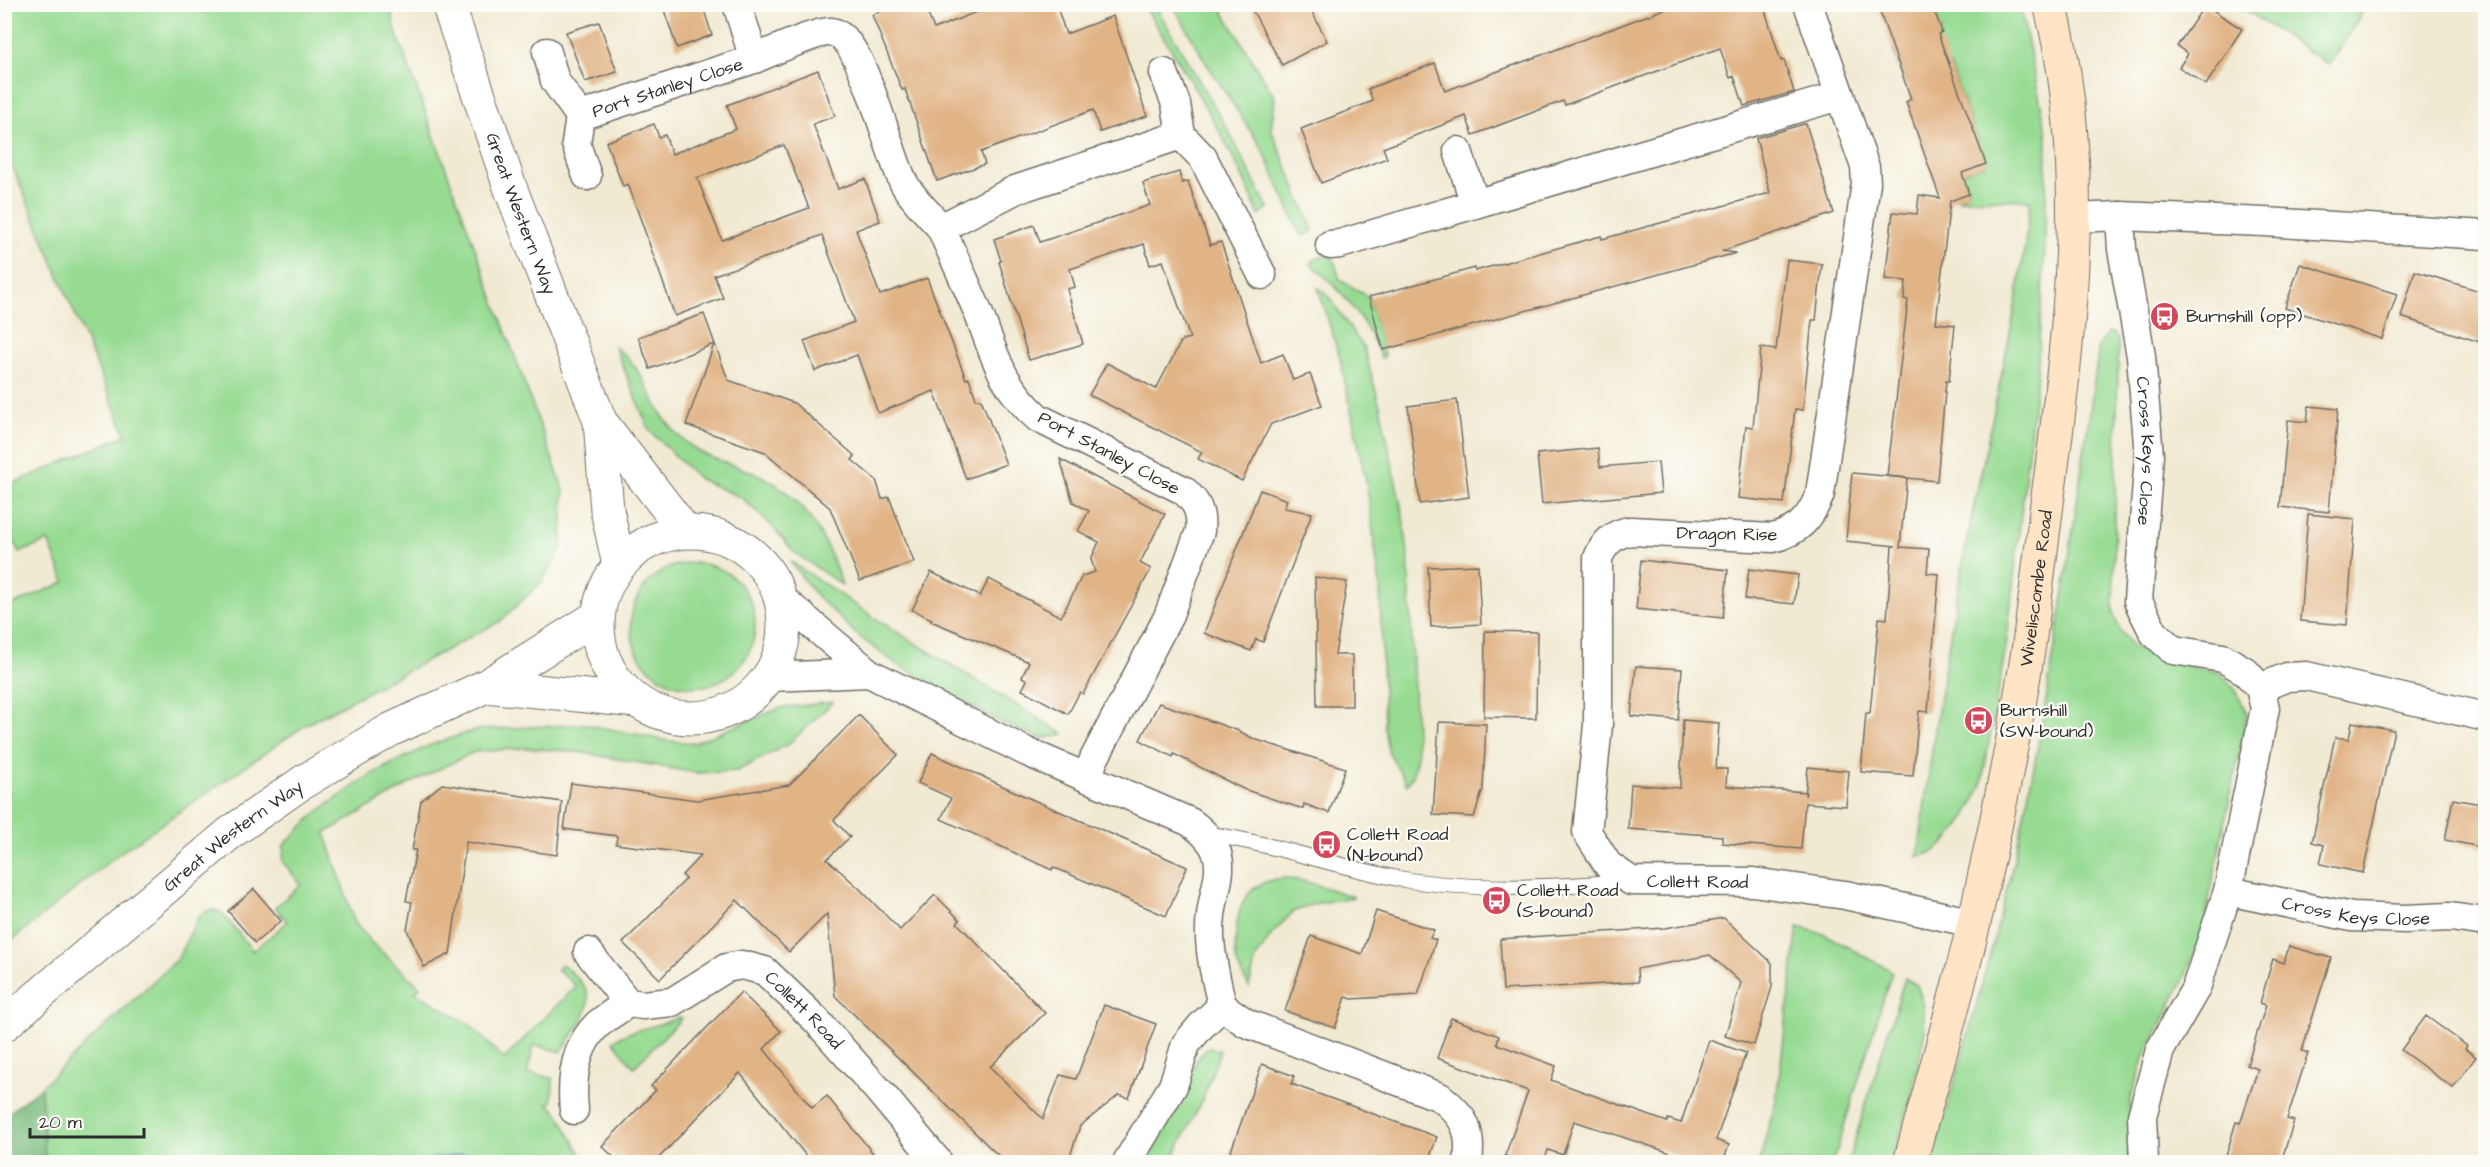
<svg xmlns="http://www.w3.org/2000/svg" width="2490" height="1167" font-family="'Architects Daughter',sans-serif">
<style>
.green{fill:#97db93;stroke:#61835f;stroke-width:1.5}
.forest{fill:#79bb7d;stroke:#527354;stroke-width:1.5}
.water{fill:#51a5cc;stroke:#3e687c;stroke-width:1.5}
.building{fill:#e1b486;fill-rule:evenodd}
.lines{fill:none;stroke-linecap:round;stroke-linejoin:round}
.service-casing{stroke:#706e66;stroke-width:17}
.minor-casing{stroke:#706e66;stroke-width:31}
.tertiary-casing{stroke:#706e66;stroke-width:35}
.secondary-casing{stroke:#706e66;stroke-width:35}
.service{stroke:#fff;stroke-width:15}
.minor{stroke:#fff;stroke-width:28}
.tertiary{stroke:#fff;stroke-width:33}
.secondary{stroke:#ffe4c6;stroke-width:33}
.labels{text-anchor:middle;dominant-baseline:central;stroke-width:4.5;stroke-linejoin:round;paint-order:stroke}
.street-label{font-size:18px;fill:#2b2b2b;stroke:#fdfcf7}
.poi-label{font-size:18px;fill:#2b2b2b;stroke:#fdfcf7;text-anchor:start}
</style>
<rect width="100%" height="100%" fill="#fdfcf7"/>
<filter id="ink" filterUnits="userSpaceOnUse"><feTurbulence type="fractalNoise" baseFrequency=".0167" numOctaves="2"/><feDisplacementMap in="SourceGraphic" scale="12" xChannelSelector="R" yChannelSelector="G"/><feConvolveMatrix kernelMatrix="1 2 1 2 8 2 1 2 1" color-interpolation-filters="sRGB"/></filter>
<filter id="wash" filterUnits="userSpaceOnUse"><feTurbulence type="fractalNoise" baseFrequency=".008" numOctaves="4" result="noise"/><feDisplacementMap in="SourceGraphic" scale="24" xChannelSelector="R" yChannelSelector="G"/><feGaussianBlur stdDeviation="1.35" result="paint"/><feColorMatrix in="noise" values="0 0 0 0 0 0 0 0 0 0 0 0 0 0 0 0 0 1.4 0 .05"/><feComposite in="paint" operator="in"/></filter>
<g filter="url(#wash)">
<rect width="100%" height="100%" fill="#f1ead3"/>
<g class="green">
<polygon points="5,4 390,5 396,32 564,491 562,547 542,582 499,622 307,724 117,855 5,946 5,608 65,582 48,541 19,553 5,520 5,487 126,435 5,149"/>
<path d="M1144,5H1155L1229,132L1268,208L1259,216C1233,145 1183,70 1144,5Z"/>
<polygon points="1173,5 1219,5 1275,98 1271,129 1313,230 1305,236 1300,234 1263,150 1205,61"/>
<path d="M1932,5H2020L2047,134L2045,246L2037,374L2006,647L1981,787C1971,809 1957,836 1936,850C1931,853 1924,855 1918,857C1934,725 1955,593 1983,463C2001,376 2022,289 2030,200L1959,199L1969,193L1964,179H1947L1986,164L1950,65L1905,82L1893,50L1942,32Z"/>
<polygon points="2246,5 2246,4 2367,5 2329,65 2244,9"/>
<path d="M1332,254L1340,280L1369,297L1385,356L1381,358C1368,322 1340,288 1311,264L1315,259Z"/>
<polygon points="1318,288 1326,293 1364,348 1381,410 1402,511 1408,553 1417,757 1413,775 1407,785 1388,751 1384,727 1380,586 1367,486 1340,358"/>
<path d="M2108,333H2113L2118,340V365L2113,613L2120,630L2133,647L2168,661L2217,672L2226,679L2237,692L2247,714L2202,934L2182,984L2146,1053L2130,1100L2128,1162H1931C1969,1033 2007,904 2033,772C2060,631 2079,488 2099,346Z"/>
<path d="M615,347C648,371 648,403 675,432C701,460 726,461 759,475C804,495 828,541 842,585L795,553L771,525L742,498L699,479L649,430Z"/>
<polygon points="790,561 884,624 1064,734 1043,739 1002,723 898,665 857,635 814,593"/>
<circle cx="693" cy="625" r="62"/>
<path d="M833,702L789,744L737,771L697,773L578,752L526,748L474,752L413,782L325,833L355,923L371,942L420,987L415,992L470,1025L504,1059L576,986L557,969L562,964C570,972 583,981 587,992C593,1013 571,1036 561,1052L534,1045L527,1073L553,1078L552,1102L548,1103L558,1113L585,1162H501L485,1156L434,1158L430,1162H45L41,1087L177,959L199,916L206,911L215,910L223,914L253,951L287,922L275,907L301,885L283,862L284,845L317,812L372,774L430,745L476,730L585,724L669,741L694,743L780,708Z"/>
<path d="M1285,878L1308,882L1354,897L1314,904L1293,912L1272,934L1256,958L1249,987C1245,980 1241,973 1238,966C1234,956 1235,944 1236,934C1238,900 1250,881 1285,878Z"/>
<polygon points="1798,927 1824,934 1892,971 1833,1162 1759,1162 1776,1101"/>
<polygon points="1905,978 1917,985 1922,1000 1925,1030 1911,1098 1892,1162 1848,1162"/>
<path d="M679,1017L682,1018L634,1067L613,1041C634,1027 657,1028 679,1017Z"/>
<path d="M1209,1047L1220,1051L1204,1096L1171,1162H1143C1156,1143 1170,1122 1179,1100C1188,1080 1192,1061 1209,1047Z"/>
</g>
<polygon class="forest" points="41,1087 45,1162 5,1162 5,1116"/>
<polygon class="water" points="462,1154 485,1156 501,1162 430,1162 434,1158"/>
<g id="blocks">
<g class="building">
<polygon points="662,4 702,4 712,35 677,48"/>
<polygon points="898,4 924,4 934,29 996,4 1056,4 1066,34 1113,16 1147,116 1100,132 1093,110 981,152 985,164 937,181 905,89 902,90 872,15"/>
<polygon points="1249,4 1308,4 1327,41 1282,65"/>
<polygon points="1678,4 1763,4 1781,61 1784,60 1794,92 1744,106 1734,76 1730,78 1720,48 1565,105 1563,101 1473,135 1466,116 1383,148 1387,158 1321,183 1301,129 1373,101 1368,89 1435,63 1445,91"/>
<polygon points="1877,4 1932,4 1942,32 1938,34 1986,164 1962,173 1969,194 1950,201 1936,323 1955,325 1949,381 1946,381 1937,481 1887,476 1908,300 1904,299 1906,281 1885,279 1893,212 1917,214 1919,195 1940,198 1906,102 1911,99"/>
<polygon points="2205,5 2242,29 2206,85 2179,67 2188,54 2177,46"/>
<polygon points="599,22 617,72 585,82 566,32"/>
<path d="M818,70L835,116L813,124L838,189L865,179L880,221L856,230L880,295L927,278L966,379L969,378L976,399H981L1006,464L966,479L934,391L878,413L857,355L815,371L804,341L854,322L822,235L773,255L714,275L723,298L675,316L628,184L623,186L606,142L654,124L659,137L665,135L672,154L736,129L727,105ZM784,145L809,208L722,240L697,178Z"/>
<polygon points="1804,124 1806,124 1834,213 1722,251 1736,253 1383,350 1369,297 1475,268 1475,271 1601,236 1602,239 1770,193 1756,138"/>
<polygon points="1179,172 1182,183 1188,181 1210,245 1221,242 1261,363 1283,354 1293,380 1310,374 1322,405 1271,424 1242,481 1198,459 1202,452 1089,395 1107,363 1156,389 1182,340 1190,338 1163,261 1150,265 1144,244 1070,269 1075,287 1067,289 1083,344 1029,360 999,262 1001,261 994,239 1034,225 1040,242 1150,205 1143,183"/>
<polygon points="1787,260 1822,264 1816,320 1812,320 1803,410 1795,409 1784,503 1738,498 1746,426 1753,427 1761,348 1776,350"/>
<polygon points="2300,264 2397,294 2382,339 2285,308"/>
<polygon points="2415,271 2486,293 2486,344 2401,317"/>
<polygon points="704,314 728,380 794,403 855,456 852,460 876,480 882,499 889,497 914,562 860,581 830,508 765,452 686,425 714,344 650,369 638,337"/>
<polygon points="1457,400 1469,497 1420,504 1408,406"/>
<polygon points="2309,406 2338,409 2329,512 2280,507 2288,420 2307,422"/>
<polygon points="1598,448 1600,467 1658,462 1661,493 1542,504 1537,454"/>
<polygon points="1060,459 1165,514 1140,563 1151,569 1083,694 1080,692 1068,714 1022,690 1027,680 1022,677 1029,662 931,621 932,619 912,610 931,572 980,596 989,579 1061,617 1082,576 1095,572 1091,559 1099,542 1078,531 1089,511 1073,502"/>
<polygon points="1852,473 1907,478 1900,547 1929,549 1927,573 1939,574 1928,712 1919,711 1913,776 1861,772 1866,713 1870,713 1879,618 1887,619 1892,546 1896,546 1846,541"/>
<polygon points="1260,490 1287,500 1284,508 1312,513 1263,642 1256,639 1251,651 1204,633"/>
<polygon points="2308,514 2355,519 2347,625 2300,621"/>
<polygon points="1641,560 1728,570 1723,618 1636,609"/>
<polygon points="1478,565 1481,624 1431,627 1428,567"/>
<polygon points="1749,569 1798,575 1794,604 1745,599"/>
<polygon points="1315,577 1347,582 1335,655 1352,655 1352,706 1317,706"/>
<polygon points="1485,631 1537,632 1536,718 1484,717"/>
<polygon points="1636,666 1682,669 1678,720 1631,716"/>
<polygon points="1159,703 1239,731 1254,739 1345,768 1329,813 1304,804 1303,809 1243,789 1174,754 1173,757 1140,740"/>
<polygon points="859,715 898,755 834,820 850,837 827,859 861,890 900,930 935,895 960,920 957,923 1045,1013 990,1067 1043,1119 1060,1075 1076,1079 1104,1005 1156,1024 1129,1098 1119,1095 1080,1126 1068,1162 1005,1162 835,996 827,914 789,952 737,900 660,979 623,943 686,879 682,875 701,855 616,844 617,836 564,829 571,783 697,800 789,785"/>
<polygon points="1683,720 1719,723 1716,769 1727,769 1726,786 1806,792 1805,796 1808,767 1849,771 1846,806 1805,803 1801,849 1722,843 1722,836 1628,829 1631,784 1680,788"/>
<polygon points="1439,722 1486,724 1483,789 1474,817 1433,815"/>
<polygon points="2352,722 2394,730 2363,873 2320,864 2324,845 2312,842 2335,737 2349,739"/>
<polygon points="932,753 1022,795 1187,867 1166,916 1053,867 1052,870 941,819 951,798 918,783"/>
<polygon points="442,784 562,802 557,855 466,842 450,954 424,967 407,930 412,902 406,901 416,850 412,850 421,801"/>
<polygon points="2453,799 2486,805 2486,848 2445,840"/>
<polygon points="254,889 281,921 255,943 228,911"/>
<polygon points="1376,911 1434,930 1430,938 1436,940 1418,995 1352,999 1346,997 1335,1028 1285,1011 1311,936 1362,954"/>
<polygon points="1724,918 1772,963 1772,987 1754,1045 1725,1036 1741,983 1710,955 1637,969 1638,982 1503,990 1500,939 1665,928"/>
<polygon points="2289,946 2331,958 2302,1051 2308,1053 2287,1119 2294,1121 2281,1162 2224,1162 2236,1122 2240,1123 2258,1069 2247,1065 2266,1005 2260,1003 2273,959 2284,963"/>
<polygon points="741,992 781,1031 764,1049 812,1108 827,1096 880,1162 811,1162 740,1073 655,1162 619,1162 602,1146 656,1090 651,1086"/>
<polygon points="2426,1016 2467,1046 2465,1049 2476,1057 2453,1088 2401,1050"/>
<polygon points="1451,1018 1499,1036 1497,1044 1556,1066 1551,1080 1667,1122 1668,1119 1681,1123 1709,1040 1746,1053 1716,1140 1729,1145 1723,1162 1698,1162 1574,1121 1563,1155 1548,1150 1544,1162 1522,1162 1505,1156 1528,1091 1437,1058"/>
<polygon points="1262,1064 1294,1076 1291,1084 1437,1137 1428,1162 1227,1162"/>
</g>
</g>
</g>
<g filter="url(#ink)">
<use href="#blocks" fill-opacity="0" stroke="#706e66" stroke-width="1.5"/>
<g class="lines">
<defs>
<path id="service" d="M1207,834C1273,843 1336,867 1401,879C1473,891 1556,888 1628,881"/>
<g id="minor">
<path d="M737,4L754,59C770,53 818,30 832,32C864,37 888,156 905,185C914,200 929,214 941,228"/>
<path id="s1" d="M1808,4L1865,167L1866,183L1820,494C1810,519 1799,531 1773,538L1631,531C1614,533 1604,543 1598,558V725L1587,832L1608,865L1631,881L1753,882L1845,895L1974,923"/>
<polyline points="547,52 555,81 580,116"/>
<polyline points="1164,73 1176,104 1181,135"/>
<polyline points="1458,151 1475,204"/>
<path id="s2" d="M587,176L576,144L580,116L754,59"/>
<path id="s3" d="M2120,216L2122,249L2141,356L2149,456L2138,601L2154,633L2173,650L2223,658L2245,671L2260,688L2265,708L2228,891L2196,988L2160,1050L2142,1116L2144,1162"/>
<polyline points="2073,218 2120,216 2264,222 2486,235"/>
<polyline points="1330,245 1340,244 1839,96"/>
<path d="M782,599L869,673L1027,752L1190,822C1242,859 1208,884 1210,934C1210,958 1217,982 1222,1006L1246,1023L1440,1097C1465,1116 1472,1131 1468,1162"/>
<polyline points="769,677 869,673"/>
<polyline points="2260,688 2287,677 2306,676 2486,717"/>
<path d="M1087,778L1094,759L1168,617L1200,531C1202,512 1197,502 1183,490L1038,418C1000,384 996,357 978,312C966,283 953,256 941,228L1015,190L1181,135L1203,158L1262,275"/>
<path id="s4" d="M2228,891L2352,917L2405,919L2450,917L2486,922"/>
<path id="s5" d="M588,952L628,1003L643,1005L672,1002L726,968L742,965L765,971L816,1020L879,1091L938,1162"/>
<path d="M574,1110C571,1080 574,1048 597,1025C606,1017 618,1010 628,1003"/>
<polyline points="1127,1162 1173,1086 1186,1044 1201,1026 1222,1006"/>
</g>
<g id="tertiary">
<path id="s6" d="M448,4L510,187L600,421L685,531"/>
<polyline points="600,421 607,510 619,565"/>
<circle cx="691" cy="625" r="93"/>
<polyline points="486,686 637,701"/>
<path id="s7" d="M4,1025L230,833L303,782L390,730L486,686L598,616"/>
</g>
<g id="secondary">
<path id="s8" d="M1910,1162C1932,1083 1955,1003 1974,923C1995,831 2015,737 2029,644C2037,588 2043,531 2051,474C2071,319 2090,158 2050,4"/>
</g>
</defs>
<use href="#service" class="service-casing"/>
<use href="#minor" class="minor-casing"/>
<use href="#tertiary" class="tertiary-casing"/>
<use href="#secondary" class="secondary-casing"/>
<use href="#service" class="service"/>
<use href="#minor" class="minor"/>
<use href="#tertiary" class="tertiary"/>
<use href="#secondary" class="secondary"/>
</g>
</g>
<defs>
<symbol id="bus-disc" viewBox="-11 -11 22 22"><circle r="9.5" fill="#d1495b" stroke="#fdfcf7"/><path d="M-5-6H5V4H4V6H2V4H-2V6H-4V4H-5ZM-3.5-4V0h7V-4ZM-3.5 1.2v1.5H-2V1.2ZM2 1.2v1.5H3.5V1.2Z" fill="#fff"/></symbol>
</defs>
<g fill-rule="evenodd">
<use href="#bus-disc" x="2148" y="300" width="33" height="33"/>
<use href="#bus-disc" x="1962" y="704" width="33" height="33"/>
<use href="#bus-disc" x="1310" y="828" width="33" height="33"/>
<use href="#bus-disc" x="1480" y="884" width="33" height="33"/>
</g>
<g class="labels">
<g class="street-label">
<text stroke="none"><textPath href="#s2" startOffset="154">Port Stanley Close</textPath></text>
<text stroke="none"><textPath href="#s6" startOffset="222">Great Western Way</textPath></text>
<text stroke="none"><textPath href="#s3" startOffset="237">Cross Keys Close</textPath></text>
<text transform="translate(1109 453) rotate(28)">Port Stanley Close</text>
<text transform="translate(1727 534) rotate(1)">Dragon Rise</text>
<text stroke="none"><textPath href="#s8" startOffset="588">Wiveliscombe Road</textPath></text>
<text stroke="none"><textPath href="#s7" startOffset="297">Great Western Way</textPath></text>
<text stroke="none"><textPath href="#s1" startOffset="1166">Collett Road</textPath></text>
<text stroke="none"><textPath href="#s4" startOffset="130">Cross Keys Close</textPath></text>
<text stroke="none"><textPath href="#s5" startOffset="268">Collett Road</textPath></text>
</g>
<g class="poi-label">
<text x="2186" y="316">Burnshill (opp)</text>
<text x="2000" y="710">Burnshill<tspan x="2000" dy="21">(SW-bound)</tspan></text>
<text x="1347" y="834">Collett Road<tspan x="1347" dy="21">(N-bound)</tspan></text>
<text x="1517" y="890">Collett Road<tspan x="1517" dy="21">(S-bound)</tspan></text>
</g>
</g>
<rect width="2490" height="1167" fill="none" stroke="#fdfcf7" stroke-width="24"/>
<path d="M30 1128v9h114v-9" fill="none" stroke="#2b2b2b" stroke-width="3"/>
<text x="39" y="1128" font-size="18" fill="#2b2b2b" stroke="#fdfcf7" stroke-width="4.5" paint-order="stroke">20 m</text>
</svg>
